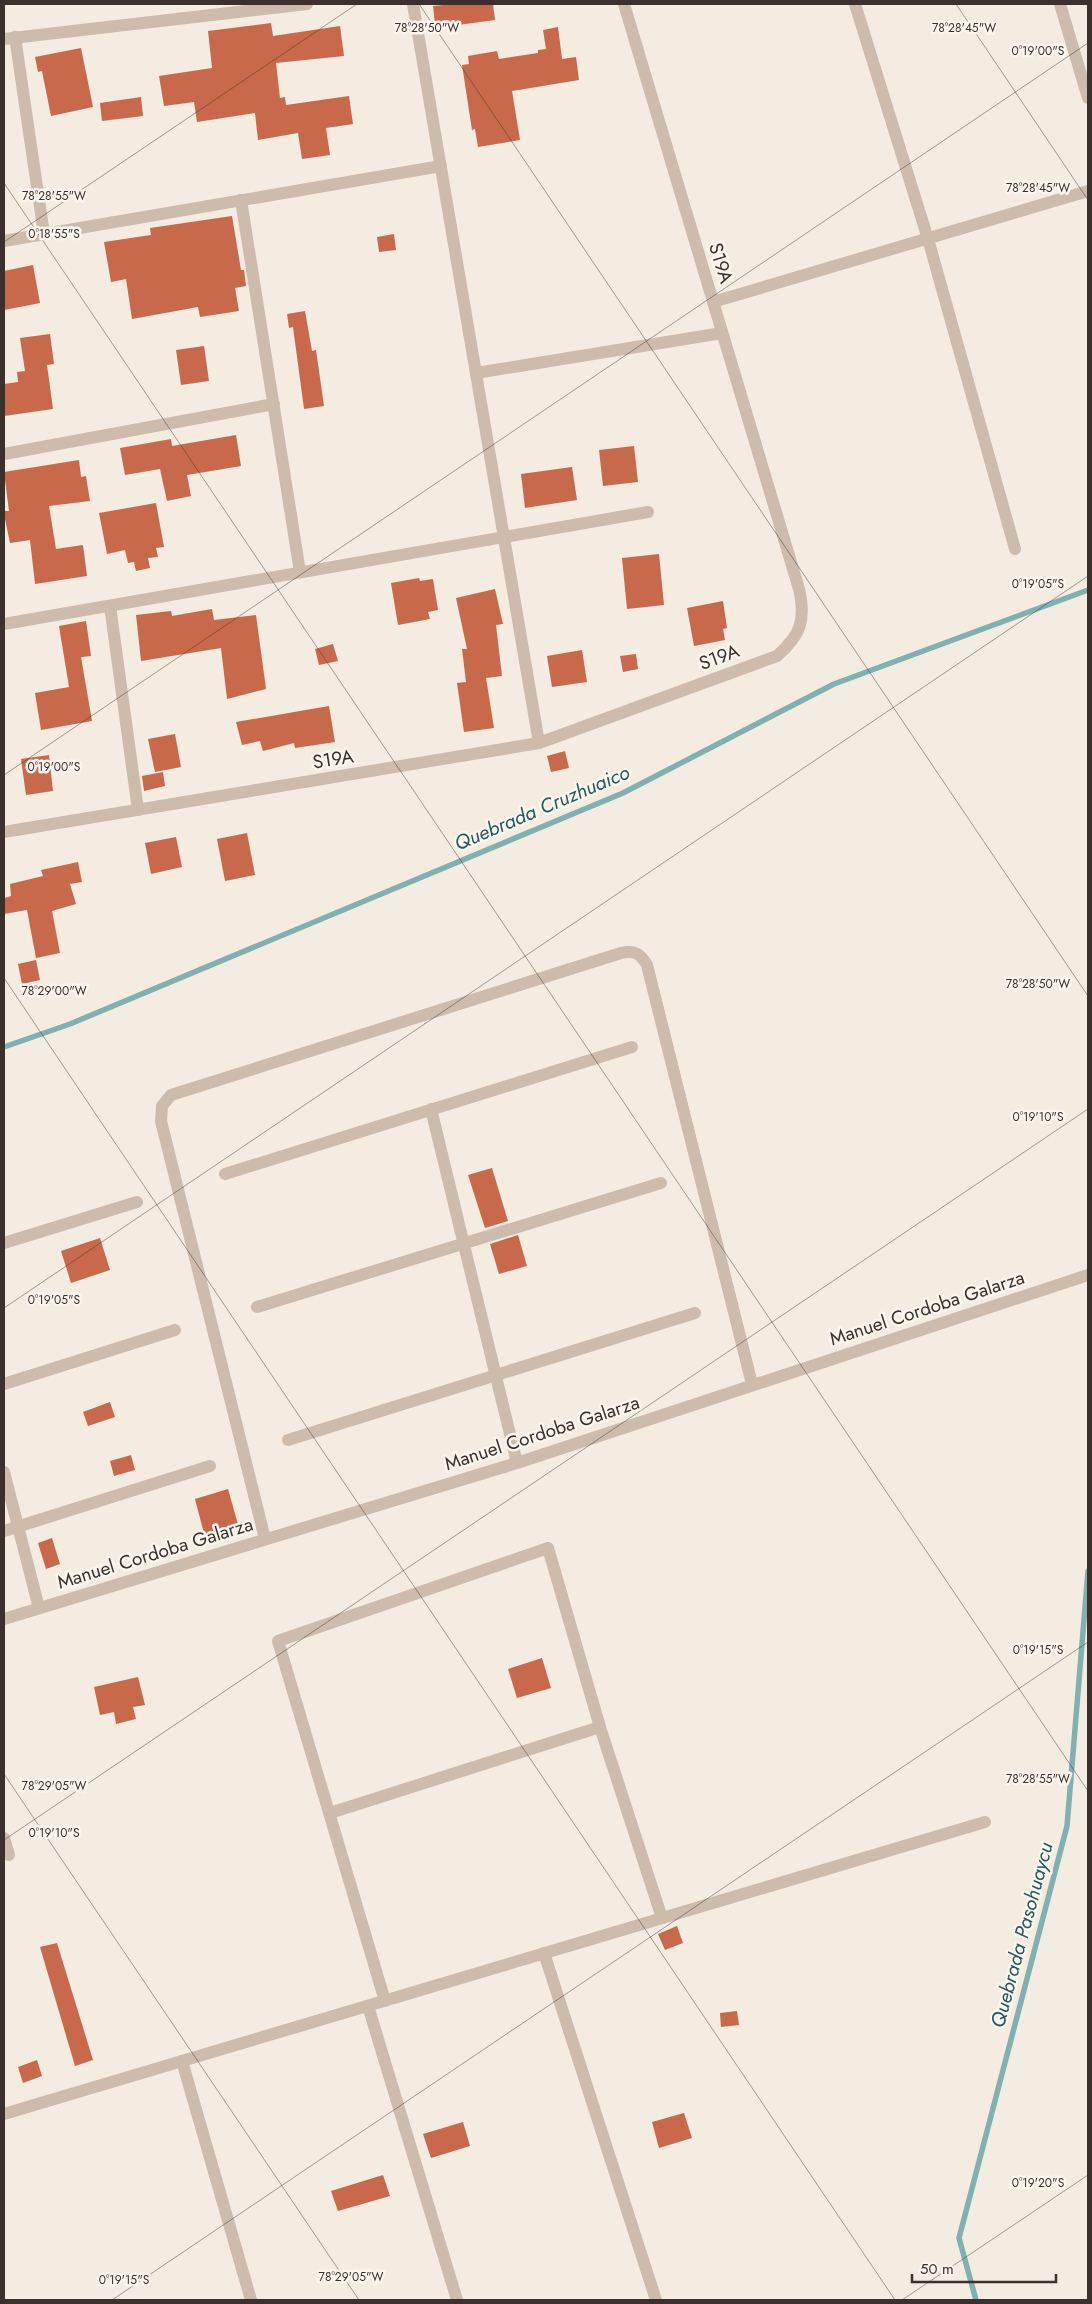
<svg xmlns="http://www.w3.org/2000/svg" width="1092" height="2304" font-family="Jost,sans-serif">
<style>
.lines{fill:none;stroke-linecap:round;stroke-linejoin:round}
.stream{stroke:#7fb0b2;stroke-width:5.5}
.building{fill:#c8694b}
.minor{stroke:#cdbbac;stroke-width:12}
.ticks{fill:none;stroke:#3b302b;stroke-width:1;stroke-opacity:0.45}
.labels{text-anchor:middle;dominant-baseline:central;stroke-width:5;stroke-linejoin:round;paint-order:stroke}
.street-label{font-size:19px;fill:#3b302b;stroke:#fbf5ee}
.water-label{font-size:20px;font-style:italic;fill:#1f5a5e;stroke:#fbf5ee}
.ticks-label{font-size:12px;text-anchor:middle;fill:#3b302b;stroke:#fbf5ee;stroke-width:5;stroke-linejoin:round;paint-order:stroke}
</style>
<rect width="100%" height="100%" fill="#f4ebe1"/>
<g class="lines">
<g class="stream">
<polyline points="4,1047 70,1024 623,793 834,684 1088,590"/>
<polyline points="976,2300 959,2238 1067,1826 1088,1571"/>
</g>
</g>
<g class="building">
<polygon points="453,4 493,4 495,20 443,27 443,23 435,24 433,6"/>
<polygon points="271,23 273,36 340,26 344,56 276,63 280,98 285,97 286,105 349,96 353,124 326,128 330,155 302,159 298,133 258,140 255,113 197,122 194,102 164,106 159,76 212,68 208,31"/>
<polygon points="558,27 562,59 576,57 579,80 512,91 520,140 478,147 475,129 472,130 462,65 469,64 468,56 497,51 499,59 538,53 538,50 546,49 543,30"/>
<polygon points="81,48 93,107 51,116 42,71 38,72 35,57"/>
<polygon points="141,97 143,116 102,121 100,103"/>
<polygon points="232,216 241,270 244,270 246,286 235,288 239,311 200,317 198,307 132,319 126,279 111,282 104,242 151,235 150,228"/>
<polygon points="394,234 396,250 379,252 377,237"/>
<polygon points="33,265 40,303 4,310 4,271"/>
<polygon points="305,311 312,351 316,350 324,406 304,409 293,327 289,328 287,314"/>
<polygon points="50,334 54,364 47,365 53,409 4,416 4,384 18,382 17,372 25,371 20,338"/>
<polygon points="204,346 209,381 181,385 176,350"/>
<polygon points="236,435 241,466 187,475 191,496 167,501 160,469 125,475 120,448 171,439 172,446"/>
<polygon points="634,446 638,482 603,486 599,450"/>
<polygon points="79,460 81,477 86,476 90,501 49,506 56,549 83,545 87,576 35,584 30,540 10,543 4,514 4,511 9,511 4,472"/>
<polygon points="572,467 577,500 525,508 521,474"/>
<polygon points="156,503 164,547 156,548 158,557 148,558 150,568 136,571 134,562 128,563 125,550 107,554 99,513"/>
<polygon points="659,554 664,605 627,609 622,558"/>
<polygon points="419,578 420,581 433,579 438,610 428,612 430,619 398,625 391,583"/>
<polygon points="495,589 503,624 496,625 502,676 486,678 494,728 464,732 457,683 466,682 462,649 467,649 456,598"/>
<polygon points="723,601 727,628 723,629 725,640 694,646 687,608"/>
<polygon points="212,609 214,620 256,615 266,689 227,699 221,648 141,661 136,615 171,611 172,616"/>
<polygon points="86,621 91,656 81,657 92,721 41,730 35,693 69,687 59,626"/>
<polygon points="333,644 338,661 319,665 315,649"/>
<polygon points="582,650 587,682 552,687 547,656"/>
<polygon points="636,654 638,669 623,672 620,656"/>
<polygon points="329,706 335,742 295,748 294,743 263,751 260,741 242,745 236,722"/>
<polygon points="175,734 181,767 155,772 148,739"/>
<polygon points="565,751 569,768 551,772 547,756"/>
<polygon points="49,755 53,791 26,795 21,759"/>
<polygon points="163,772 165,786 144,791 142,776"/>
<polygon points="247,833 255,875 225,881 217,839"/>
<polygon points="176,837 182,867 151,874 145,843"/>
<polygon points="78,862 82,882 70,884 76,904 52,911 60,953 36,958 27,910 4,914 4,898 11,896 10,884 43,876 41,870"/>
<polygon points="36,960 40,980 22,984 18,964"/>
<polygon points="492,1168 508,1221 485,1228 468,1175"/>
<polygon points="518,1235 527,1266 499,1274 490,1244"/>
<polygon points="100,1238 110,1270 71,1283 61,1251"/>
<polygon points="110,1402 115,1417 88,1426 83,1412"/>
<polygon points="131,1455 135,1470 114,1476 110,1461"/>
<polygon points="228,1489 239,1528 205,1537 195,1499"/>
<polygon points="52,1538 60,1564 46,1569 38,1543"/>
<polygon points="542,1658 551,1688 517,1698 508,1669"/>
<polygon points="138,1677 145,1705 133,1707 136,1719 116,1724 114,1712 100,1715 94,1687"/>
<polygon points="677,1926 683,1943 665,1950 658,1934"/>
<polygon points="57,1943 93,2060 75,2066 40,1947"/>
<polygon points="737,2011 739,2025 721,2027 720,2013"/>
<polygon points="37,2060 42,2076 23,2083 18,2067"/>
<polygon points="684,2113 692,2138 659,2148 652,2122"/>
<polygon points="463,2122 470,2146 431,2158 423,2134"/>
<polygon points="383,2175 390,2196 338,2211 331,2191"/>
</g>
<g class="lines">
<g class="minor">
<polyline points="413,4 539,743"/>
<polyline points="855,4 928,239 1015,549"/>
<polyline points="1060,4 1088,98"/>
<polyline points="15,37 44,234"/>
<polyline points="4,39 307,4"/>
<polyline points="241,200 300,572"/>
<polyline points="4,241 441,166"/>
<polyline points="713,302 1088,191"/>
<polyline points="476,373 722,333"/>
<polyline points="4,454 274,404"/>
<polyline points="110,606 138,810"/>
<polyline points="4,624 648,512"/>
<path d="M4,832L539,743L777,656C801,635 806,620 799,589L624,4"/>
<polyline points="431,1109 517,1463"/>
<polyline points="225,1174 632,1047"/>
<polyline points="4,1243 137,1202"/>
<polyline points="257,1307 661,1183"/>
<polyline points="4,1384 175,1330"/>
<polyline points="288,1440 695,1313"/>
<polyline points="4,1472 39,1608"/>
<polyline points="4,1531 210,1466"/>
<path d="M265,1539L161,1121L162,1106L171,1095L621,953C634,950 640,953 647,965L752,1384"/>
<polyline points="4,1619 517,1463 1088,1275"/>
<polyline points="330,1813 600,1727"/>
<polyline points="4,1838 9,1855"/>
<polyline points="544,1953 656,2300"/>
<polyline points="385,2001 278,1641 548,1548 600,1727 662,1918"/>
<polyline points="368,2006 457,2300"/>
<polyline points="182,2061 251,2300"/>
<polyline points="4,2114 985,1822"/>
</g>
</g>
<path class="ticks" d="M419,4L1088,996M956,4L1088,200M4,183L1088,1791M4,242L357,4M4,775L1088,43M4,978L895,2300M4,1308L1088,576M4,1774L359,2300M4,1840L1088,1109M112,2300L1088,1642M902,2300L1088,2175"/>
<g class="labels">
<g class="street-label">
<text transform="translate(721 263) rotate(73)">S19A</text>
<text transform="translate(719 657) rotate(-20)">S19A</text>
<text transform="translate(333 759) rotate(-9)">S19A</text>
<text transform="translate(927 1308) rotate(-18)">Manuel Cordoba Galarza</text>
<text transform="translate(542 1433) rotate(-18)">Manuel Cordoba Galarza</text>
<text transform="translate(155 1553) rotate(-17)">Manuel Cordoba Galarza</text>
</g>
<g class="water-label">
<text transform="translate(542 808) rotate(-23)">Quebrada Cruzhuaico</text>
<text transform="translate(1022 1935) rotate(-75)">Quebrada Pasohuaycu</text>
</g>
</g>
<g class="ticks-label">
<text x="427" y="32">78°28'50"W</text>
<text x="964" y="32">78°28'45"W</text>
<text x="1038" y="55">0°19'00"S</text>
<text x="1038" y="192">78°28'45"W</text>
<text x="54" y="200">78°28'55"W</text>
<text x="54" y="238">0°18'55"S</text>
<text x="1038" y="588">0°19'05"S</text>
<text x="54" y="771">0°19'00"S</text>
<text x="1038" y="988">78°28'50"W</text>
<text x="54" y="995">78°29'00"W</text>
<text x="1038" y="1121">0°19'10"S</text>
<text x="54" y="1304">0°19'05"S</text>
<text x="1038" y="1654">0°19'15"S</text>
<text x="1038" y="1783">78°28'55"W</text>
<text x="54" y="1790">78°29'05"W</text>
<text x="54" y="1837">0°19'10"S</text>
<text x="1038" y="2187">0°19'20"S</text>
<text x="351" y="2281">78°29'05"W</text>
<text x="124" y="2284">0°19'15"S</text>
</g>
<rect width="1092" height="2304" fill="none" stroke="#3b302b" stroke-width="10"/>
<path d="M912 2274v8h144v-8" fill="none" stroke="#3b302b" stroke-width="2.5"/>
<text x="920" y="2274" font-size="15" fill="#3b302b" stroke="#fbf5ee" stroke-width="4" paint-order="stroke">50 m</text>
</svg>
